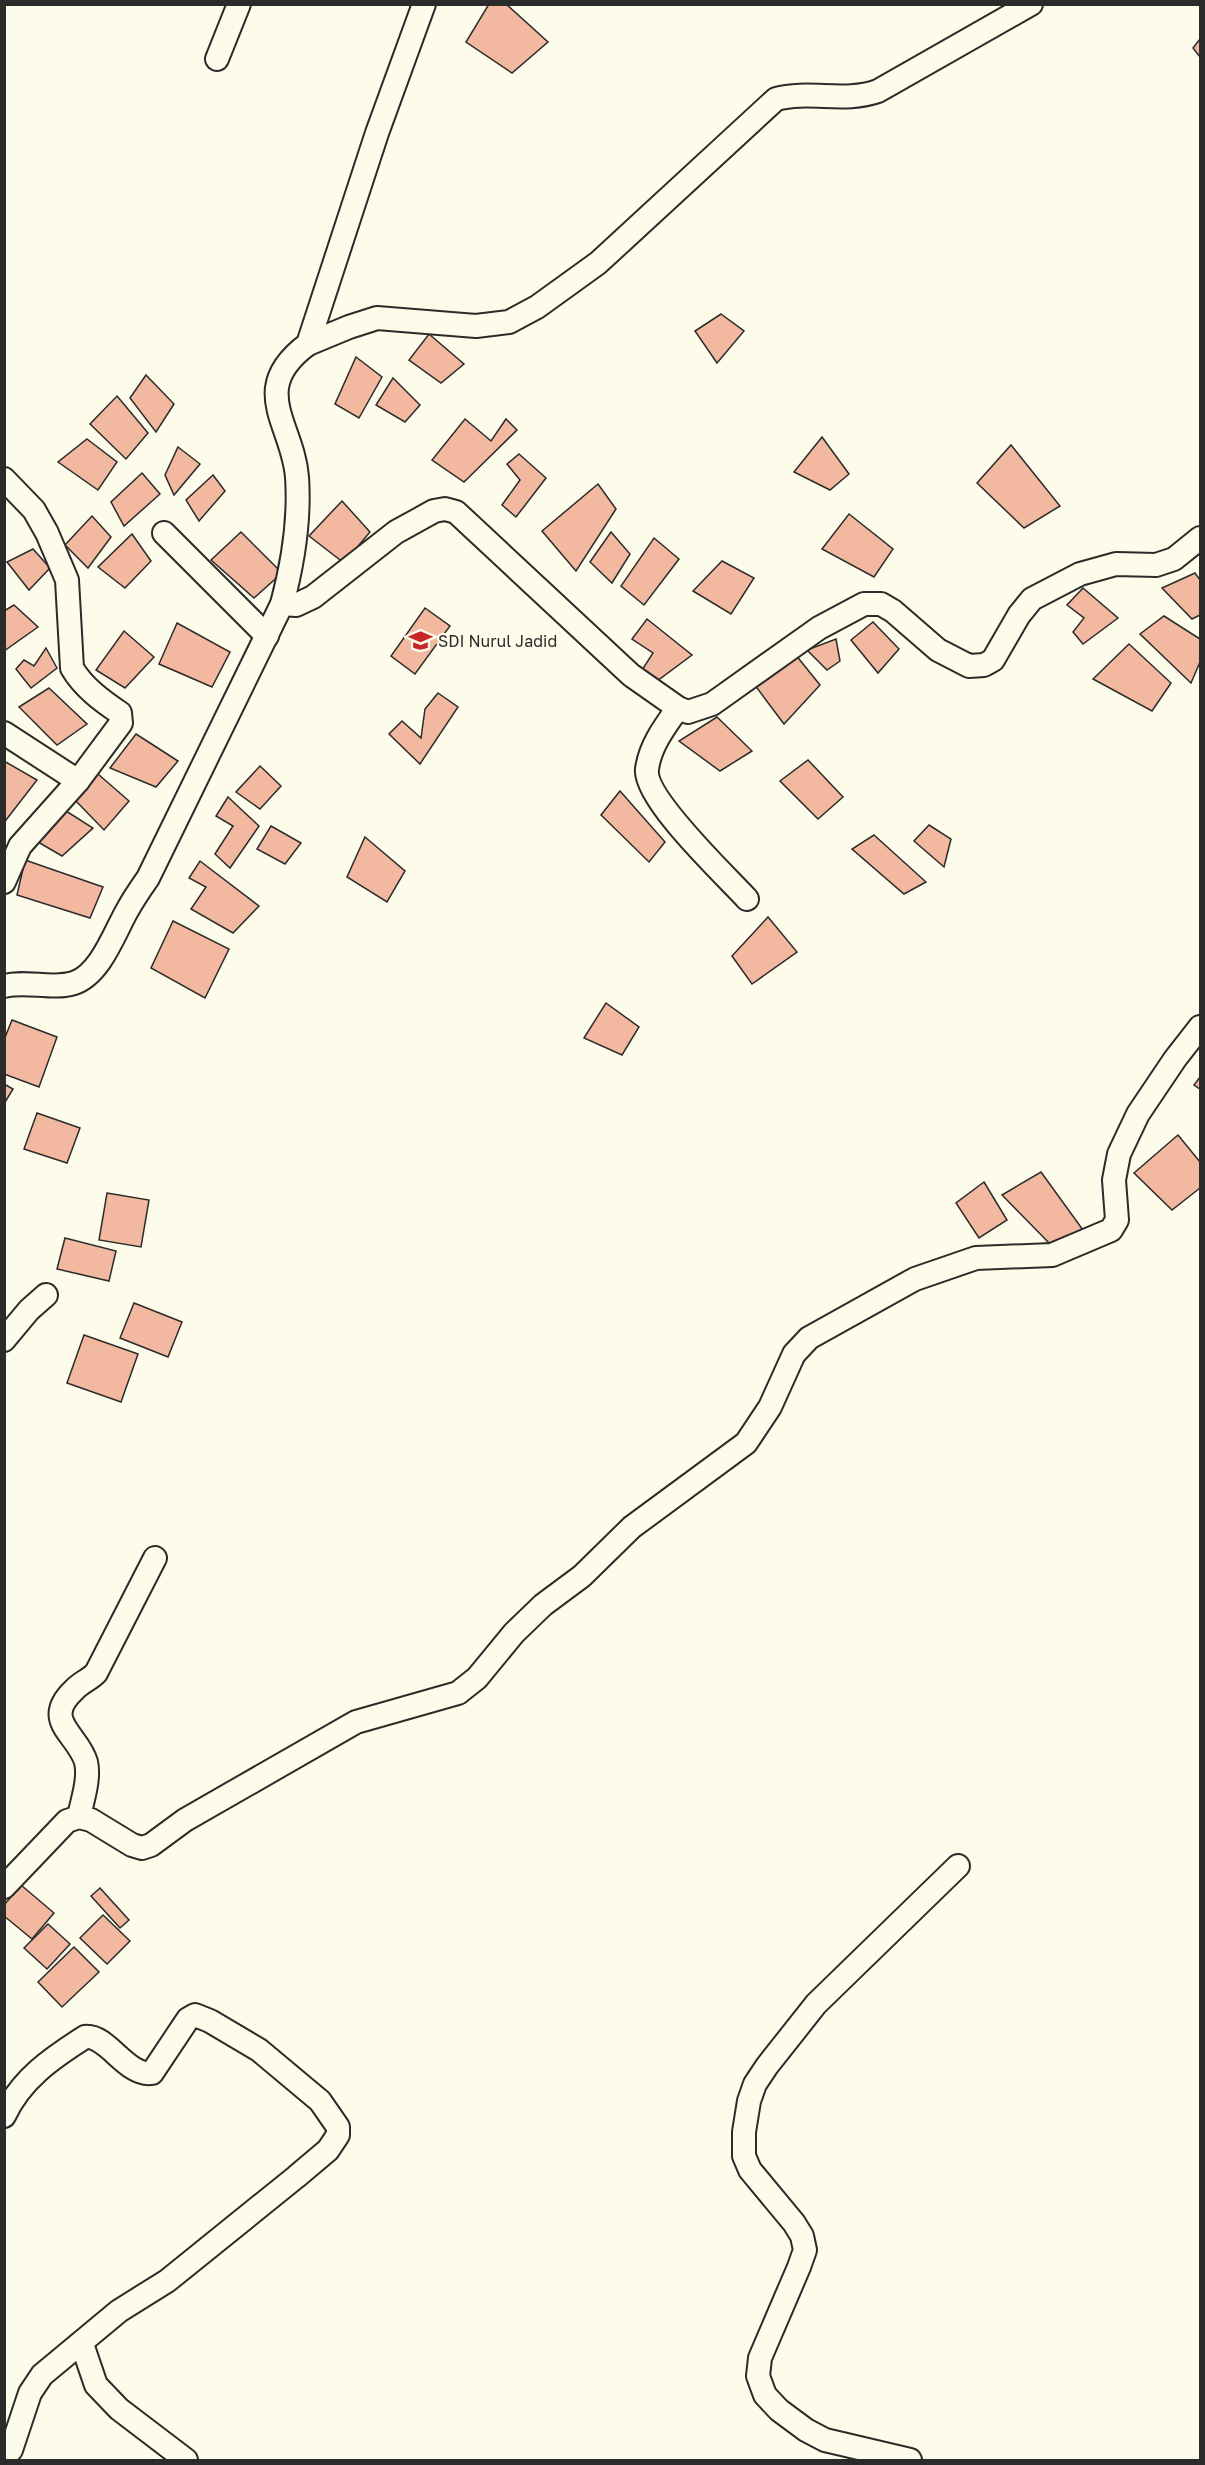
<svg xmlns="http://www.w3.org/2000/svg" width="1205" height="2465" font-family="'Golos Text',sans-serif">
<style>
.building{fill:#f2b8a0;stroke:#2b2b2b;stroke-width:1.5}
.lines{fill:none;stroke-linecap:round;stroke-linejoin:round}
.minor-casing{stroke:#2b2b2b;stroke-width:26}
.minor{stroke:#fdfbea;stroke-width:22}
.labels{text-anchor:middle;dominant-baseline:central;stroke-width:4.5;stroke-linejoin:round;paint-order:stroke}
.poi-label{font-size:16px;fill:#2b2b2b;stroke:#fdfbea;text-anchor:start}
</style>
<rect width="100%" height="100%" fill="#fdfbea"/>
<g class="building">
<polygon points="489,4 506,4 548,42 512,73 466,42"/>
<polygon points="1200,39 1200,57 1193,48"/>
<polygon points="721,314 744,331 717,363 695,331"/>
<polygon points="429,334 464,364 441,383 409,360"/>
<polygon points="356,357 382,377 359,418 335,404"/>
<polygon points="146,375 174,404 156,432 130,398"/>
<polygon points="393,378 420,405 405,422 376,405"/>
<polygon points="117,396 148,433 126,459 90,424"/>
<polygon points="465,419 491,441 506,419 517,430 464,482 432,460"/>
<polygon points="822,437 849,474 830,490 794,472"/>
<polygon points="87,439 117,462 98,490 58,462"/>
<polygon points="1011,445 1060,506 1024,528 977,483"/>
<polygon points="178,447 200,464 174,495 165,475"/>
<polygon points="519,454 546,478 516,517 502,505 520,480 507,464"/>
<polygon points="142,473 160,494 124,526 111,502"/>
<polygon points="213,475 225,491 199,521 186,500"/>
<polygon points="598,484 616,509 576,571 542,531"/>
<polygon points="342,501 370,532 344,563 309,536"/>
<polygon points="849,514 893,549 874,577 822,549"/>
<polygon points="92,516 111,537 88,568 65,545"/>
<polygon points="241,532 282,573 254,598 211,560"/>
<polygon points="611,532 630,554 612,583 590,562"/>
<polygon points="132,534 151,561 125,588 98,567"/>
<polygon points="654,538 679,559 644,605 621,586"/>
<polygon points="33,549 50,568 29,590 7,562"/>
<polygon points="722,561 754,578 731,614 693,591"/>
<polygon points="1195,573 1200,580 1200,615 1192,619 1162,588"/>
<polygon points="1083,588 1118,618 1083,644 1073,632 1084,618 1067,605"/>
<polygon points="14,605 38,627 4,651 4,611"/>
<polygon points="425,608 450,626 415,674 391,656"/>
<polygon points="1164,616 1200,639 1200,662 1191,683 1140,634"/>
<polygon points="647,619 692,655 657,681 642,670 653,653 632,639"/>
<polygon points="873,622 899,649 878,673 851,640"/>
<polygon points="177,623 230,652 212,687 159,664"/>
<polygon points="124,631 154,657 125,688 96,670"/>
<polygon points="836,639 840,661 827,670 807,650"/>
<polygon points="1129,644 1171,683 1152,711 1093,679"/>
<polygon points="46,648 57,668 31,688 16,669 24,660 34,666"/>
<polygon points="795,654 820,685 784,724 754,684"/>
<polygon points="49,688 87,724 57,745 19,707"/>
<polygon points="438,693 458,707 420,764 389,734 402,721 421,738 425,709"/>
<polygon points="717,717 752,751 720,771 679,741"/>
<polygon points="136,734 178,761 156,787 110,768"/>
<polygon points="808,760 843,797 818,819 780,781"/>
<polygon points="4,761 37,780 6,820 4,819"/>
<polygon points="260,766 281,786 260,809 236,792"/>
<polygon points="98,774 129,801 104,830 74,799"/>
<polygon points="620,791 665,842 649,862 601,815"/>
<polygon points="228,797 259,826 230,868 215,854 233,826 216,816"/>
<polygon points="66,811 93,828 62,856 38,842"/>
<polygon points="929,825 951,839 944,867 914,841"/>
<polygon points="271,826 301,843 285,864 257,849"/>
<polygon points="874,835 926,882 904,894 852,849"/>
<polygon points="365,837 405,871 387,902 347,877"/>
<polygon points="25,860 103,887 90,918 17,895"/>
<polygon points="200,861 259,906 233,933 191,909 206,887 189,878"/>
<polygon points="768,917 797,952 752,984 732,956"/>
<polygon points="173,921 229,949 205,998 151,968"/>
<polygon points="606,1003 639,1027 622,1055 584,1038"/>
<polygon points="12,1020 57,1037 39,1087 4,1074 4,1040"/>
<polygon points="1200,1077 1200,1089 1194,1085"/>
<polygon points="4,1084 13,1089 4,1104"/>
<polygon points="37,1113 80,1128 67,1163 24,1149"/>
<polygon points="1178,1135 1200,1162 1200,1188 1172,1210 1134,1173"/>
<polygon points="1041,1172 1083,1230 1052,1246 1002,1195"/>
<polygon points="984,1182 1007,1220 979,1238 956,1203"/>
<polygon points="107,1193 149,1200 141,1247 99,1240"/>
<polygon points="65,1238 116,1251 109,1281 57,1269"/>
<polygon points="134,1303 182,1322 168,1357 120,1338"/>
<polygon points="84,1335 138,1354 121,1402 67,1383"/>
<polygon points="21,1885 54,1913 32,1939 4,1916 4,1905"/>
<polygon points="100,1888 129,1920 120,1928 91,1896"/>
<polygon points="103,1915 130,1941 107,1964 80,1938"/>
<polygon points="48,1924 70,1944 47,1969 24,1948"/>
<polygon points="74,1947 99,1972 62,2007 38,1982"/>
</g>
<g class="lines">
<defs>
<g id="minor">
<polyline points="217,59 239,4"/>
<path d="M308,344L349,327L377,318L476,326L509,322L537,307L598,263L776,99C809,90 845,103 878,91L1031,4"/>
<path d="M4,479L34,510L47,533L67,580L72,668C83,687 102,701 120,713L121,723L78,781L20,846L4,882"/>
<polyline points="164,533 267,636"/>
<polyline points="282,604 296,605 313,597 396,532 434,511 445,509 456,512 631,675 678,708 688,712 712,704 819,628 864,604 881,604 893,611 938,650 969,666 984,665 993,660 1019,615 1032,599 1080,574 1116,564 1156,565 1174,559 1200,538"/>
<path d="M678,708C665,726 650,746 647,769C643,798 726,876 747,899"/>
<polyline points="4,733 78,781"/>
<path d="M4,986C27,980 52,990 74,983C101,974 115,931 128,909C134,898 141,888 148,878L282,604C293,563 300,520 297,477C293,424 247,389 308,344L377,133L424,4"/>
<polyline points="4,1340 29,1310 46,1295"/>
<path d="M79,1817C82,1801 90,1779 86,1762C78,1734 41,1721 74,1690C80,1683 89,1680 96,1673L155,1558"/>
<polyline points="4,1887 67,1821 79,1817 91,1820 132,1845 142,1848 151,1845 185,1820 356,1722 458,1693 477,1678 514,1633 543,1605 582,1576 632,1527 746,1443 770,1407 794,1354 809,1338 915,1279 976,1258 1052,1255 1111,1230 1117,1220 1114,1180 1119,1154 1138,1114 1175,1059 1200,1027"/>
<path d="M4,2116C21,2079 52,2058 85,2037C107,2034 127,2077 152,2073L188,2019L195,2015L210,2021L259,2050L320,2101L338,2127V2135L328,2150L296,2177L167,2281L119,2311L42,2375L30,2393L11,2450L4,2456"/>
<polyline points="82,2344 96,2385 119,2409 186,2460"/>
<polyline points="910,2460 825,2440 806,2430 779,2410 765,2395 758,2376 760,2358 799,2267 805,2250 802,2236 794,2223 750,2170 744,2156 744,2132 749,2101 755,2084 767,2066 816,2004 958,1866"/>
</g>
</defs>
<use href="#minor" class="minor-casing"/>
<use href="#minor" class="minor"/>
</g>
<defs>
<symbol id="school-bare" viewBox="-9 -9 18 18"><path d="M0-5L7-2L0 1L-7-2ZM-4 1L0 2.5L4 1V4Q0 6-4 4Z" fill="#c62828" stroke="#fdfbea" stroke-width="2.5" paint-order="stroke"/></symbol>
</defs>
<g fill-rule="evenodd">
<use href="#school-bare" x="404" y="624" width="33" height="33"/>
</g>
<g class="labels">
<g class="poi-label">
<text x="438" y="641">SDI Nurul Jadid</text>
</g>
</g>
<rect width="1205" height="2465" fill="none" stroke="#2b2b2b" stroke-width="12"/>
</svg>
